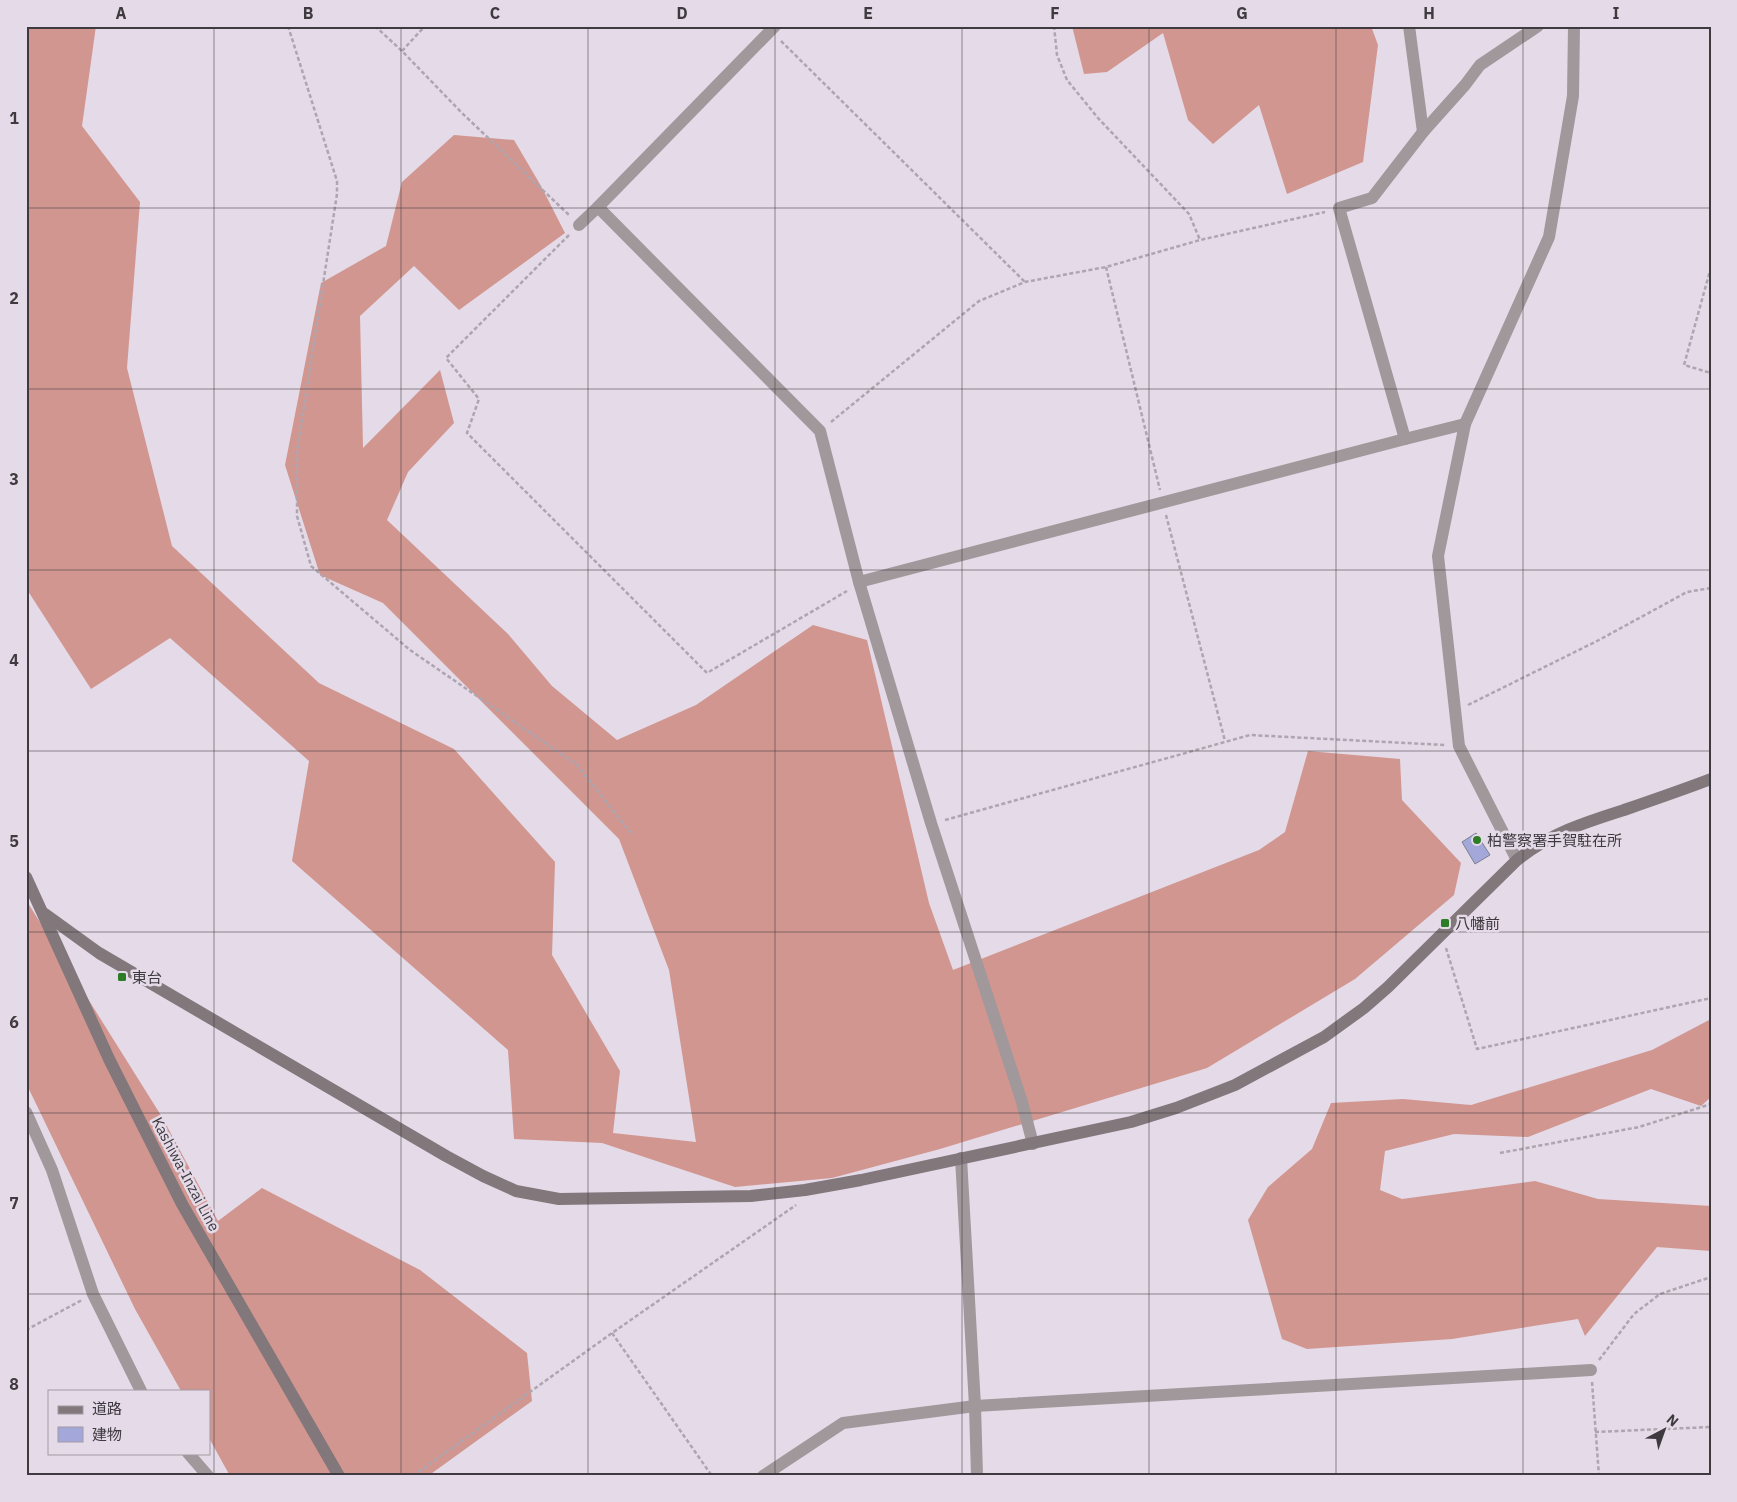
<svg xmlns="http://www.w3.org/2000/svg" width="1737" height="1502" font-family="'IBM Plex Sans','Noto Sans JP',sans-serif">
<style>
.forest{fill:#d1968f}
.building{fill:#a4a7d9;stroke:#7e808e}
.lines{fill:none;stroke-linecap:round;stroke-linejoin:round}
.path{stroke:#ada5b0;stroke-width:2.5;stroke-dasharray:4 2.5;stroke-linecap:butt}
.street{stroke:#a0989b;stroke-width:12}
.secondary{stroke:#82777b;stroke-width:12}
.grid{fill:none;stroke:#3e3a3f;stroke-width:1;stroke-opacity:0.55}
.poi-dot{fill:#2d7c26;stroke:#e4dae8;stroke-width:2}
.labels{text-anchor:middle;dominant-baseline:central;stroke-width:5;stroke-linejoin:round;paint-order:stroke}
.poi-label{font-size:15px;fill:#3e3a3f;stroke:#e4dae8;text-anchor:start}
.street-label{font-size:15px;fill:#3e3a3f;stroke:#e4dae8}
.neatline{fill:none;stroke:#3e3a3f;stroke-width:2}
.grid-label{font-size:16px;text-anchor:middle;font-weight:bold;fill:#3e3a3f}
</style>
<rect width="100%" height="100%" fill="#e4dae8"/>
<g class="forest">
<polygon points="26,26 96,26 82,126 140,202 127,368 172,546 319,683 454,749 555,862 552,955 620,1071 613,1133 696,1142 669,970 619,839 383,603 320,575 285,465 321,283 386,246 402,182 454,135 514,140 541,186 565,233 459,310 414,266 360,316 363,448 440,370 454,423 408,472 387,520 508,634 552,686 617,740 696,705 813,625 867,640 929,903 953,970 1259,850 1285,832 1308,751 1400,759 1402,800 1461,863 1454,895 1355,979 1207,1068 940,1149 832,1178 735,1187 602,1143 514,1139 508,1050 292,861 309,761 170,638 91,689 26,588"/>
<polygon points="1072,26 1371,26 1378,45 1363,162 1287,194 1259,105 1213,144 1188,120 1163,33 1107,72 1084,74"/>
<polygon points="26,900 162,1117 218,1221 262,1188 420,1270 527,1353 532,1401 428,1476 230,1476 209,1438 209,1391 181,1391 135,1309 26,1083"/>
<polygon points="1711,1019 1711,1097 1701,1106 1651,1089 1528,1137 1454,1134 1385,1151 1380,1190 1402,1199 1535,1181 1598,1199 1711,1206 1711,1251 1657,1247 1585,1336 1578,1319 1452,1339 1307,1349 1282,1339 1248,1220 1268,1187 1312,1149 1331,1103 1403,1099 1471,1105 1652,1050"/>
</g>
<polygon class="building" points="1476,833 1490,855 1475,864 1462,842"/>
<g class="lines">
<g class="path">
<polyline points="288,26 337,181 337,194 297,452 297,516 311,566 410,650 577,765 631,833"/>
<polyline points="375,26 402,51 462,113 569,215"/>
<polyline points="1054,26 1057,55 1067,80 1098,118 1189,214 1200,240"/>
<polyline points="781,41 1025,282"/>
<polyline points="402,51 425,26"/>
<polyline points="569,235 446,358 479,399 467,433 707,673 847,591"/>
<polyline points="1106,267 1160,490"/>
<polyline points="1711,267 1684,365 1711,373"/>
<polyline points="831,422 979,301 1025,282 1106,267 1200,240 1325,212"/>
<polyline points="1166,515 1225,741"/>
<polyline points="1468,705 1599,640 1687,592 1711,588"/>
<polyline points="945,820 1250,735 1445,745"/>
<polyline points="1446,948 1477,1049 1711,998"/>
<polyline points="1500,1153 1639,1127 1711,1104"/>
<polyline points="26,1330 82,1300"/>
<polyline points="612,1333 712,1476"/>
<polyline points="1599,1360 1634,1314 1660,1294 1711,1277"/>
<polyline points="1592,1382 1599,1476"/>
<polyline points="1595,1432 1711,1427"/>
<polyline points="413,1476 612,1333 796,1205"/>
</g>
<g class="street">
<polyline points="775,26 598,207 820,431 859,582 931,823 1022,1102 1033,1144"/>
<polyline points="1409,26 1423,132"/>
<polyline points="579,225 598,207"/>
<polyline points="1405,439 1339,208 1372,198 1423,132 1465,85 1480,65 1538,26"/>
<polyline points="859,582 1405,439 1465,424"/>
<polyline points="1517,860 1459,746 1438,556 1465,424 1549,237 1573,96 1574,26"/>
<polyline points="26,1112 52,1170 93,1294 141,1391"/>
<polyline points="961,1158 975,1406 977,1476"/>
<polyline points="188,1453 208,1476"/>
<polyline points="763,1476 843,1423 975,1406 1591,1370"/>
</g>
<g class="secondary">
<polyline points="26,877 109,1059 182,1204 339,1476"/>
<path d="M45,914L99,953L446,1156L483,1176L516,1191L559,1199L751,1196L805,1190L861,1180L1131,1122L1176,1108L1235,1085L1324,1037L1364,1008L1388,987L1517,860C1551,833 1583,823 1624,810C1653,800 1682,790 1711,779"/>
</g>
</g>
<path class="grid" d="M214,26V1476M401,26V1476M588,26V1476M775,26V1476M962,26V1476M1149,26V1476M1336,26V1476M1523,26V1476M26,208H1711M26,389H1711M26,570H1711M26,751H1711M26,932H1711M26,1113H1711M26,1294H1711"/>
<g class="poi-dot">
<circle cx="1477" cy="840" r="5"/>
<rect x="1440" y="918" width="10" height="10" rx="2.5"/>
<rect x="117" y="972" width="10" height="10" rx="2.5"/>
</g>
<g class="labels">
<g class="poi-label">
<text x="1487" y="840">柏警察署手賀駐在所</text>
<text x="1455" y="923">八幡前</text>
<text x="132" y="977">東台</text>
</g>
<g class="street-label">
<text transform="translate(186 1174) rotate(62)">Kashiwa-Inzai Line</text>
</g>
</g>
<rect width="1737" height="1502" fill="none" stroke="#e4dae8" stroke-width="55"/>
<rect x="48" y="1390" width="162" height="65" fill="#e4dae8" stroke="#a29aa4"/>
<rect x="58" y="1406" width="25" height="8" fill="#82777b" stroke="#a29aa4"/>
<text x="92" y="1414" font-size="15" fill="#3e3a3f">道路</text>
<rect x="58" y="1427" width="25" height="15" fill="#a4a7d9" stroke="#a29aa4"/>
<text x="92" y="1440" font-size="15" fill="#3e3a3f">建物</text>
<g transform="translate(1664 1430) rotate(41)" stroke="#e4dae8" stroke-width="4" paint-order="stroke">
<path d="M0-4L9 19L0 12L-9 19Z" fill="#3e3a3f"/>
<text y="-8" font-size="14" font-weight="bold" text-anchor="middle" fill="#3e3a3f">N</text>
</g>
<rect x="28" y="28" width="1682" height="1446" class="neatline"/>
<g class="grid-label">
<text x="121" y="19">A</text>
<text x="308" y="19">B</text>
<text x="495" y="19">C</text>
<text x="682" y="19">D</text>
<text x="868" y="19">E</text>
<text x="1055" y="19">F</text>
<text x="1242" y="19">G</text>
<text x="1429" y="19">H</text>
<text x="1616" y="19">I</text>
<text x="14" y="124">1</text>
<text x="14" y="304">2</text>
<text x="14" y="485">3</text>
<text x="14" y="666">4</text>
<text x="14" y="847">5</text>
<text x="14" y="1028">6</text>
<text x="14" y="1209">7</text>
<text x="14" y="1390">8</text>
</g>
</svg>
